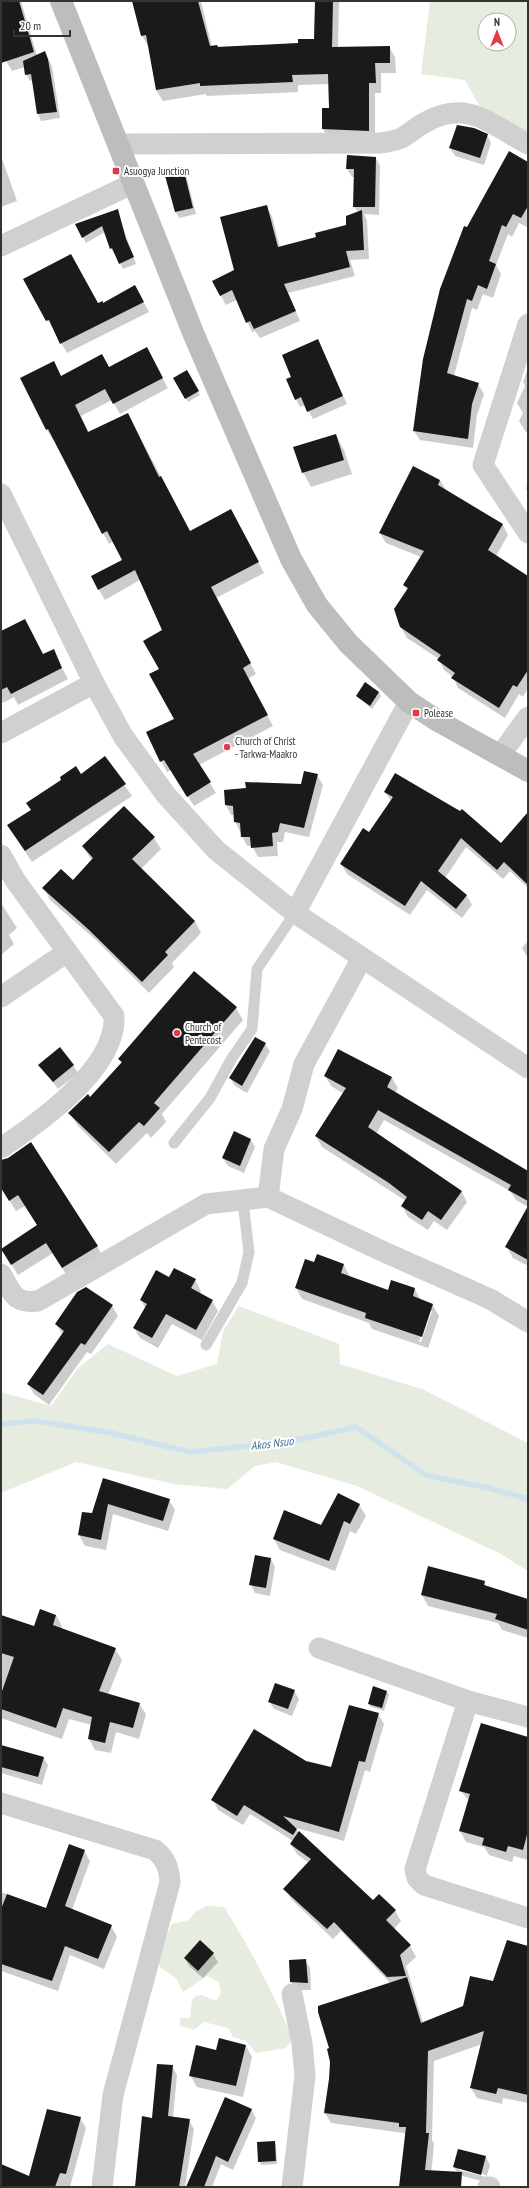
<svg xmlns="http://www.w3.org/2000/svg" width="529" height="2188" font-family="'PT Sans Narrow',sans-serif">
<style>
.green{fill:#e6ecdf;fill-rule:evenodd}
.shadow{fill:#0003;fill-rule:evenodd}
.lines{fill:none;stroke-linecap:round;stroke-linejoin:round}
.stream{stroke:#cfe2ee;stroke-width:5.5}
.building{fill:#1a1a1a}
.lane{stroke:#d0d0d0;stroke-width:11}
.street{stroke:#d0d0d0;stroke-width:21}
.secondary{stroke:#bdbdbd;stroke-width:22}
.poi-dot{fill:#e63946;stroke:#fff;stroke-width:1.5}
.labels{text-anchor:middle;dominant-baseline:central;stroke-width:4;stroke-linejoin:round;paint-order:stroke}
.poi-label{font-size:11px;fill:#333;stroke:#fff;text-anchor:start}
.water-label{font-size:12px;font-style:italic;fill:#3f7597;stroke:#fff}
</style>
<rect width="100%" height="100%" fill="#fff"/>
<g class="green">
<path d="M430,1H522L528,4V139L479,105L465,80L421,74ZM485,20H509V44H485Z"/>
<polygon points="239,1306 339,1344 340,1364 422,1389 528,1443 528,1571 501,1554 357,1486 276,1462 255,1466 227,1489 174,1484 76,1462 1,1493 1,1392 51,1406 78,1368 108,1344 177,1376 217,1364 223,1331"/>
<path d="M207,1906L224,1907C251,1950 273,1993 293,2039L286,2048L256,2053L246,2041L233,2037L228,2028L204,2022L194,2030L180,2026V2018H190L192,2000L196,1996L201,1995L216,2001L221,1993L219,1982L207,1976L183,1992L176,1978L161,1968L156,1958L172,1924L189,1920L195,1912Z"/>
</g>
<g class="shadow">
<polygon points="1,1 21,1 37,56 45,53 52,66 60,118 41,121 38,114 33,80 30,81 26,74 25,67 12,71 6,61 1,45"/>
<polygon points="139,1 201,1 212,47 299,44 315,40 316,1 339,1 338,48 389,47 395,57 396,73 381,73 381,93 375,93 375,141 329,139 323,129 330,109 330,84 298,85 298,92 207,96 206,94 163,101 156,90 149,46 148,46 142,36 133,2"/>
<polygon points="487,135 491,143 484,165 455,156 450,148"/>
<polygon points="1,156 17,201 1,207"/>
<polygon points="376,158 380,166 379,215 364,214 367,220 369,259 350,260 355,276 288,293 300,321 260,338 255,331 252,332 237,300 226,305 221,296 266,206 272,216 280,248 317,238 347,225 358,212 354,207 355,177 352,177 347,169"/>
<polygon points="528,163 528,225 527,227 519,223 512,237 508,234 496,265 501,274 493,298 483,294 477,310 472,308 454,376 478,384 484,394 477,415 473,448 420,440 414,431 467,228"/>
<polygon points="183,169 186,175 196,214 179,218 176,212"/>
<polygon points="117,210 136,264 123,269 116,254 114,254 111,248 105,232 86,243 76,225"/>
<polygon points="25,280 98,305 103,304 135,286 149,312 67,353"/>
<polygon points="318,340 347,404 313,419 305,405 300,407 296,399 293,377"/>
<polygon points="152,359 168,388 120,414 112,400 81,416 89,433 128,414 190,532 237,521 264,573 216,598 256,674 248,679 273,726 199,765 216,793 194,806 171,770 167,772 161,761 175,719 161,669 164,631 140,580 105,600 99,590 124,560 114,541 109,544 103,533 55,439 53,440 47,430 21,378 54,363 61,377"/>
<polygon points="528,367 528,433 525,431 519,421 523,413 517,403 525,386 523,382"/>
<polygon points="187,372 200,395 188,402 174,378"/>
<polygon points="336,435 344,450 352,474 311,487 303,472"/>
<polygon points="528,479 528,492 526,489"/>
<polygon points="440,480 446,490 503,525 508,535 496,556 528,577 528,688 523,697 519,694 505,718 458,688 453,677 444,670 439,659 407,638 401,627 407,590 404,585 421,557 386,543 380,533"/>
<polygon points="1,633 43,655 53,651 68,679 18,705 14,697 3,703 1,699"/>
<polygon points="379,692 381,696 372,709 357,696"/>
<polygon points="105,758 132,796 32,862 8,826"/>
<polygon points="317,775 323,785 309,837 285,832 283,842 277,842 278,856 258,857 252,846 247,846 235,821 235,815 231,815 226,805 302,785"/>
<polygon points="385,792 501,845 528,828 528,888 510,871 503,879 466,847 445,878 467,896 472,905 462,918 427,890 410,915 347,874 341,864 369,833 391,801"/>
<polygon points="124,807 154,838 161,849 141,869 195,921 201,933 172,963 174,967 149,993 96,940 50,900 44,888 73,881 92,861 83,846"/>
<polygon points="1,903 17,928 9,935 14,944 1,955"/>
<polygon points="528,941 528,958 522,948"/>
<polygon points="236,1008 243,1020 162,1114 166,1122 151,1138 147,1133 116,1164 77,1125 70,1113 90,1098 122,1064 119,1059"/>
<polygon points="265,1044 270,1051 247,1093 235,1086 230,1078"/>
<polygon points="339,1050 392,1078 398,1088 395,1093 528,1171 528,1207 516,1200 510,1191 384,1120 376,1134 461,1191 467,1202 447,1230 434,1221 428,1230 408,1217 402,1206 406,1201 322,1147 316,1136 344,1094 331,1086 325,1076"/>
<polygon points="40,1065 73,1065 78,1073 58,1089"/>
<polygon points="251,1140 255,1147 244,1173 228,1166 223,1158"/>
<polygon points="1,1161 97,1246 103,1257 69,1279 53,1253 18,1275 8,1259 38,1226 25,1206 16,1211 1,1187"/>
<polygon points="528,1208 528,1272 526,1269 528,1266 513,1258 507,1247"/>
<path d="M318,1256L344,1265L350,1277L389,1291L392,1282L415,1289L421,1301L432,1304L439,1316L428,1348L372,1329L369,1323L302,1299L296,1288L315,1263ZM429,1311H432L421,1342H419Z"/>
<polygon points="170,1278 195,1280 201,1291 200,1294 212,1301 218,1311 202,1340 172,1324 158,1348 140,1338 134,1328 145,1308 141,1300"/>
<polygon points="112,1306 118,1316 91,1354 87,1352 49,1405 34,1394 28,1384 63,1335 56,1324"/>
<polygon points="104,1479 169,1500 175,1510 168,1531 113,1514 106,1550 85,1546 79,1535 83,1513 92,1515"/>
<polygon points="359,1505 366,1516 356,1534 350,1531 335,1571 280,1550 274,1539 321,1526"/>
<polygon points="271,1559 275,1567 270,1596 255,1593 251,1585"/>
<polygon points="484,1582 487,1587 528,1600 528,1638 502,1630 498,1623 428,1606 422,1595"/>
<polygon points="56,1615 62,1626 61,1629 115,1649 122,1660 108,1695 139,1704 146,1714 139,1739 116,1732 111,1753 95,1750 89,1739 92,1725 69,1719 62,1739 1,1718 1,1616 34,1627"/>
<polygon points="294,1691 299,1699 292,1716 274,1709 269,1701"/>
<polygon points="387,1692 389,1695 384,1711 371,1707 369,1704"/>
<polygon points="378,1714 384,1724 370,1772 365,1770 344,1841 293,1827 373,1902 379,1895 395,1911 401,1921 394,1929 410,1946 416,1957 406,1966 423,2023 464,2007 494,1983 528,1948 528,2103 503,2098 502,2104 477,2098 471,2088 482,2044 434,2061 432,2140 434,2144 430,2187 400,2187 406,2136 404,2133 331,2123 325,2113 391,1984 341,1931 333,1939 291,1899 285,1889 309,1863 297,1854 291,1844 293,1841 250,1814 243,1825 218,1810 213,1800 306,1762 331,1768"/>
<polygon points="516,1735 528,1737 528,1860 514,1856 512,1862 489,1855 484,1847 466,1842 460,1831 469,1801 460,1790"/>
<polygon points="1,1746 43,1757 48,1765 42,1785 1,1773"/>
<polygon points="84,1851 90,1861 72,1910 111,1926 117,1937 104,1969 70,1955 58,1991 4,1972 1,1970 1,1892 47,1909"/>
<polygon points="200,1941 213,1954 218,1962 203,1978 189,1966 185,1958"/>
<polygon points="305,1960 310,1968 311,1990 296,1990 291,1982"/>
<polygon points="246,2046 252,2057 243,2097 197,2087 190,2075 217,2051"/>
<polygon points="172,2066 177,2075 173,2118 189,2120 194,2129 185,2187 136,2187 137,2163 143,2118 153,2119"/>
<polygon points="251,2109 256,2118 233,2170 221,2164 212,2187 187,2187"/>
<polygon points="80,2118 86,2128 70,2187 1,2187 1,2165 30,2177"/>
<polygon points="274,2142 276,2145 277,2164 261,2165 259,2161"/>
<path d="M486,2157L490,2165L485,2182L459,2175L454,2167ZM459,2168L486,2175V2177L459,2170Z"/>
</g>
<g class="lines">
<polyline class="stream" points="1,1424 35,1421 107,1432 190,1452 288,1442 356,1427 426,1475 488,1488 528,1499"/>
</g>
<g class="building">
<polygon points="1,1 19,1 34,52 1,63"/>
<polygon points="132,1 198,1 210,46 217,45 218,47 298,43 298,39 314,39 315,1 333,1 332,47 390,46 390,63 375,63 376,83 369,83 369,131 322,129 322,108 329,108 328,74 292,75 293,82 200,86 200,83 156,90 146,35 141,36"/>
<polygon points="45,51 48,59 57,112 37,114 31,74 25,75 23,61"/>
<polygon points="457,125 474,128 488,134 480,158 449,148"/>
<polygon points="509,151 528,162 528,206 521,218 513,214 506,227 502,225 489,261 496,264 487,289 478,285 472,301 467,299 447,373 479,383 472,404 468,439 413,431 423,359 440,289 464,226 467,227"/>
<polygon points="347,155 376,157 375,207 353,207 354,169 346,169"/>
<polygon points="183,167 193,208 175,212 164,172"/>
<polygon points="267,205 278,247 316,237 315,233 346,225 346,216 362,210 364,250 346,251 350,267 284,284 296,311 254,329 250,321 246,323 232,290 220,296 212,281 234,270 220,217"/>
<polygon points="118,209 126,239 134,257 119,264 112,248 110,249 102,226 82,238 75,224"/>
<polygon points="71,254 98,303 103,301 103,303 135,285 144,302 60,344 49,320 46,321 23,279"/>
<polygon points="318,339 343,396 307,412 301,397 295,400 286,379 291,377 282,355"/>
<polygon points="147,347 163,378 113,404 105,389 75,405 88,432 128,413 159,477 161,476 190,531 231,509 259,562 211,587 251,663 243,668 268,715 193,754 211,782 187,797 164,760 160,762 146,732 174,719 149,674 159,669 143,641 162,630 135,570 98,590 91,576 122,560 107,531 102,534 48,429 46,430 20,378 54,361 61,376 102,354 109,367"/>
<polygon points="187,370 199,391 185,399 173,378"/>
<polygon points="336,434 344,460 302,473 293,447"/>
<polygon points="413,466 440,480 438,485 503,524 488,550 528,576 528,670 517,687 513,685 499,708 451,678 455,673 437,660 441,655 400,627 394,609 408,588 403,585 424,551 379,533"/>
<polygon points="25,619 43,654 54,649 62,668 11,694 7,687 1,690 1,631"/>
<polygon points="365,682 379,692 370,706 356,696"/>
<polygon points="105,756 126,784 25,851 7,825 31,810 26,803 61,780 60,777 76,766 81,774"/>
<polygon points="304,771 318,774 304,828 280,823 278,832 272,833 273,846 251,848 250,837 241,837 240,823 234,822 233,806 225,805 224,790 246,788 245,782 301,784"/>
<polygon points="395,773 460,811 462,809 501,843 528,812 528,885 504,862 497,870 461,838 438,871 467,895 456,909 421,881 405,906 340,864 363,828 369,832 393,797 384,792"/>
<polygon points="124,806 155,837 132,859 195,921 165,952 168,955 142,982 88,929 42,888 61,869 73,880 93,858 82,846"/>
<polygon points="194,971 237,1007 154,1103 160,1108 144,1126 139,1122 109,1152 68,1113 88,1094 90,1097 122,1062 118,1059"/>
<polygon points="255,1037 266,1043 242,1086 229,1078"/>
<polygon points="60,1047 74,1065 53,1082 38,1065"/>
<polygon points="338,1049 392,1077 387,1087 528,1171 528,1201 508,1190 511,1185 378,1110 368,1127 462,1191 441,1220 428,1211 422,1220 401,1206 407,1197 389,1183 315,1136 346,1088 324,1076"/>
<polygon points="234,1131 251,1139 240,1166 222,1158"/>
<polygon points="31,1142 98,1246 62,1268 46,1243 11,1265 1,1249 37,1225 18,1195 9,1201 1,1188 1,1160 8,1158"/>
<polygon points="528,1206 528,1260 505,1247"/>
<polygon points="317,1254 344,1264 341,1273 388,1290 391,1280 415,1288 413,1296 433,1304 422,1337 365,1318 366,1313 295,1288 305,1259 314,1262"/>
<polygon points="174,1268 196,1279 191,1288 213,1300 196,1330 166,1314 152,1338 133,1328 147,1304 140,1300 156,1270 169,1277"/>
<polygon points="86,1287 113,1305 85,1345 81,1343 43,1395 27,1384 64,1331 55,1324 77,1292"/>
<polygon points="103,1478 170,1499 163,1521 108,1504 101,1540 78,1535 82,1512 92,1513"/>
<polygon points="338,1493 360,1504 350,1524 344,1521 329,1561 273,1539 284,1510 321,1525"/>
<polygon points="255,1555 271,1558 266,1588 249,1585"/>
<polygon points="428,1566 485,1581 484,1585 528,1599 528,1630 495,1619 497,1614 421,1595"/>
<polygon points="40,1609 56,1615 53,1625 116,1648 99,1691 140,1703 133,1728 110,1722 105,1743 88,1739 92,1717 63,1708 56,1728 1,1709 1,1694 14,1657 1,1653 1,1615 34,1626"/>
<polygon points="275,1683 295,1690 288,1709 268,1702"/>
<polygon points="373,1686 387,1691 382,1708 368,1704"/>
<polygon points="349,1705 379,1713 365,1762 359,1761 339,1832 283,1816 297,1829 293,1835 244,1805 237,1816 211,1800 254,1729 306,1761 331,1767"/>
<polygon points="481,1723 528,1737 528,1831 523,1850 508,1846 506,1852 482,1845 484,1838 459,1831 470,1794 459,1791"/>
<polygon points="1,1745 44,1757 38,1777 1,1767"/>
<polygon points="299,1831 373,1900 379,1894 396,1910 386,1920 411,1945 400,1955 406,1976 387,1977 334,1922 327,1929 283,1889 311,1859 290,1844"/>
<polygon points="69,1844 85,1850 65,1906 112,1925 98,1959 65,1946 52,1981 1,1964 1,1909 7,1894 46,1908"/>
<polygon points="200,1940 214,1953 198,1971 184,1958"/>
<polygon points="507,1940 528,1946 528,2095 498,2088 496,2094 470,2088 484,2031 428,2051 426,2133 429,2133 425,2170 462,2172 461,2187 399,2187 406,2127 399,2127 399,2123 324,2113 329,2079 330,2062 327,2049 329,2048 318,2012 318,2006 407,1977 421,2023 463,2006 470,1976 493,1981"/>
<polygon points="306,1959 308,1983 290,1982 289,1960"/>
<polygon points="219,2038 246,2045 236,2086 189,2076 196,2045 216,2050"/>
<polygon points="157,2064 173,2065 168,2116 190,2119 179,2187 135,2187 142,2116 152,2118"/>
<polygon points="225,2097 252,2109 228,2162 216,2156 204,2187 186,2187"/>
<polygon points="47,2109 81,2117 66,2174 60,2173 55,2187 1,2187 1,2164 29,2176"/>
<polygon points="275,2141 276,2161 258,2162 257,2142"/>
<polygon points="458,2149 486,2156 481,2175 453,2167"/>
</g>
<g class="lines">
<g class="lane">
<polyline points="174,1143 210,1098 232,1058 252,1029 257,969 295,913"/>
<polyline points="206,1345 242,1283 249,1252 243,1202"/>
</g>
<g class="street">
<path d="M118,144L380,143C406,140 404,135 424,123C467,98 490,124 528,144"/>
<polyline points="1,246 134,183"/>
<polyline points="528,324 483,465 528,533"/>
<polyline points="1,494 94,683 123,736 166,795 216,850 295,913 528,1068"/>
<polyline points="1,733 94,683"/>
<polyline points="501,754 528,717"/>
<path d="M1,855L15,880L114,1016C117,1068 40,1122 1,1148"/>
<polyline points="295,913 409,702"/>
<polyline points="1,997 67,952"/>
<polyline points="268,1197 274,1149 292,1109 304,1064 362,958"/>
<path d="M1,1274C12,1292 13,1304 38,1301L206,1204L268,1197L382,1251L490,1299L528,1322"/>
<polyline points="319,1648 468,1701 528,1717"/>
<polyline points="468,1701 415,1869 417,1878 424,1885 528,1918"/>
<path d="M1,1803L155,1850C166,1859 169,1868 170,1882L113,2095L102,2187"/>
<polyline points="292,2187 305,2076 302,2043 292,1994"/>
<polyline points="488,2187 490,2187"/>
</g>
<polyline class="secondary" points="61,1 194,335 291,559 317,605 348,643 409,702 438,721 528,771"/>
</g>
<g class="poi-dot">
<rect x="112" y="167" width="8" height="8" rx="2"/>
<rect x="412" y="709" width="8" height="8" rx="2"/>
<circle cx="227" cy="747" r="4"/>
<circle cx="177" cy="1033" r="4"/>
</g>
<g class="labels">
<g class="poi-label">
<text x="124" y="171">Asuogya Junction</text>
<text x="424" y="713">Polease</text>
<text x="235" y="741">Church of Christ<tspan x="235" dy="13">- Tarkwa-Maakro</tspan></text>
<text x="185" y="1027">Church of<tspan x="185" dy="13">Pentecost</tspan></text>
</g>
<g class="water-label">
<text transform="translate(272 1443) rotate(-7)">Akos Nsuo</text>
</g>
</g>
<rect width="529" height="2188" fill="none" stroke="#333333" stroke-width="4"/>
<g transform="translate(497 32)"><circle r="19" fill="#ffffff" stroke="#adadad"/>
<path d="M0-3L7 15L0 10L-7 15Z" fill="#e63946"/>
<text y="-6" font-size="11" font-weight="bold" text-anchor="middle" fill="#333333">N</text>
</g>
<path d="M14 30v6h56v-6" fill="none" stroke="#333333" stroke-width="2"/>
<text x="20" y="30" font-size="12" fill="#333333" stroke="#ffffff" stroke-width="3" paint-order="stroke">20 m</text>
</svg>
